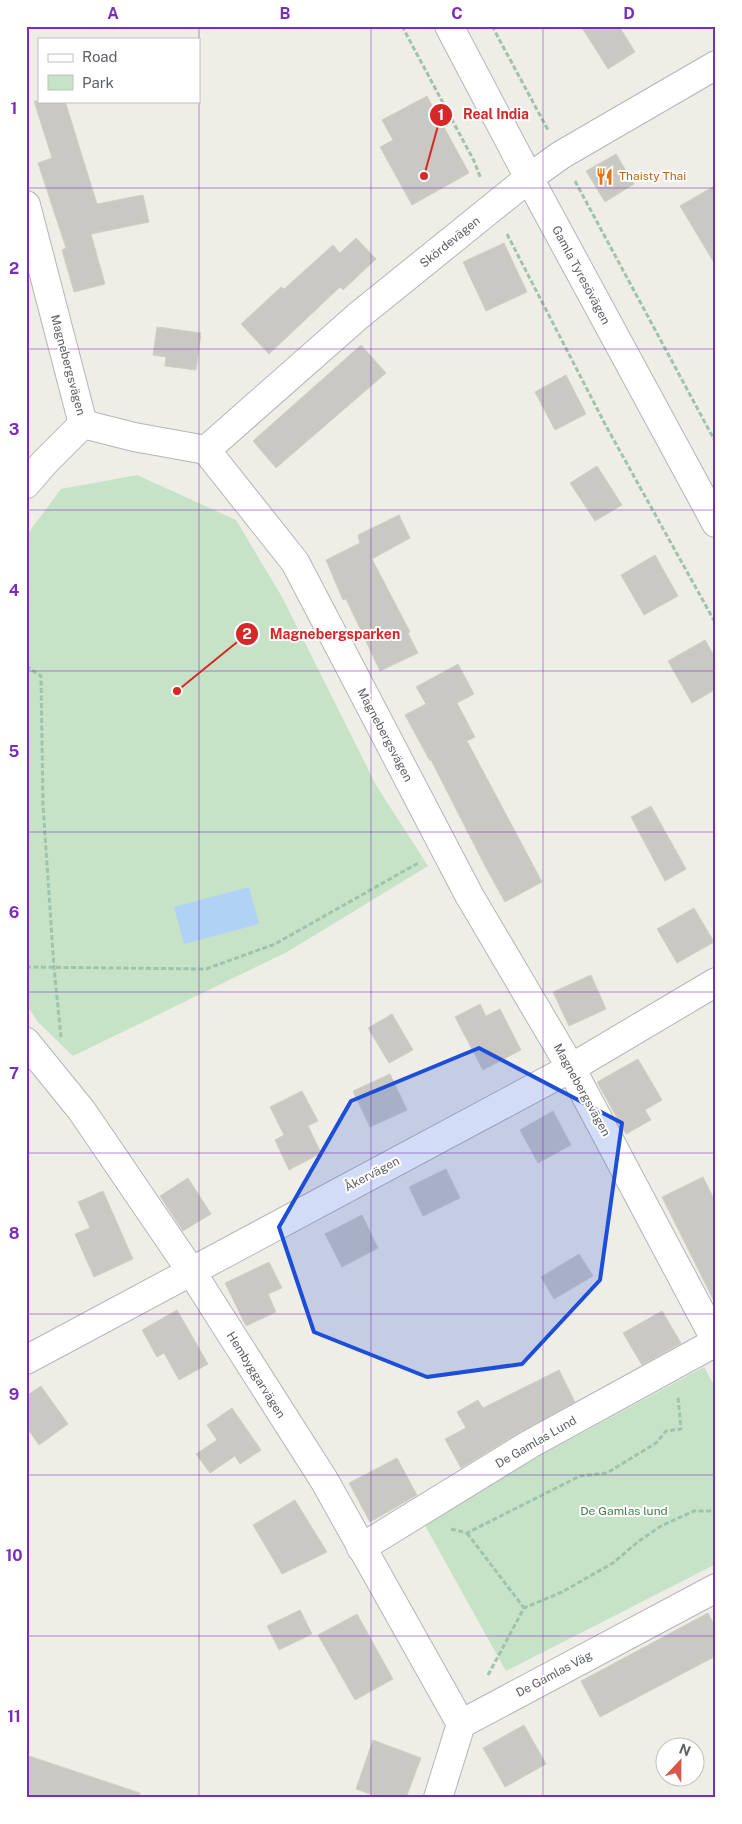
<svg xmlns="http://www.w3.org/2000/svg" width="742" height="1824" font-family="'Public Sans',sans-serif">
<style>
.green{fill:#c6e3c8}
.water{fill:#b0d3f5}
.building{fill:#cac8c3;stroke:#d2cfc5}
.lines{fill:none;stroke-linecap:round;stroke-linejoin:round}
.street-casing{stroke:#b3b6b9;stroke-width:30}
.secondary-casing{stroke:#b3b5b9;stroke-width:30}
.path{stroke:#a0c3ac;stroke-width:3;stroke-dasharray:5 2.5;stroke-linecap:butt}
.street{stroke:#fff;stroke-width:28}
.secondary{stroke:#fff;stroke-width:28}
.marked{fill:#1d4ed8;fill-opacity:0.2;stroke:#1d4ed8;stroke-width:4;stroke-linejoin:round}
.grid{fill:none;stroke:#7b2cbf;stroke-width:1;stroke-opacity:0.55}
.labels{text-anchor:middle;dominant-baseline:central;stroke-width:4;stroke-linejoin:round;paint-order:stroke}
.food-label{font-size:12px;fill:#c56008;stroke:#fff;text-anchor:start}
.street-label{font-size:12px;fill:#5e6165;stroke:#fff}
.park-label{font-size:12px;fill:#408147;stroke:#fff}
.leader{fill:none;stroke:#d62828;stroke-width:2}
.callout-dot{fill:#d62828;stroke:#fff;stroke-width:2}
.mark-label{font-size:15px;text-anchor:middle;font-weight:bold;fill:#fff}
.callout-label{font-size:14px;text-anchor:middle;font-weight:bold;fill:#d62828;stroke:#fff;stroke-width:4;stroke-linejoin:round;paint-order:stroke}
.neatline{fill:none;stroke:#7b2cbf;stroke-width:2}
.grid-label{font-size:16px;text-anchor:middle;font-weight:bold;fill:#7b2cbf}
</style>
<rect width="100%" height="100%" fill="#eeede6"/>
<g class="green">
<polygon points="137,475 236,520 282,597 376,785 428,866 287,952 73,1056 38,1022 26,1004 26,536 61,489"/>
<polygon points="704,1367 716,1389 716,1564 506,1671 422,1520"/>
</g>
<polygon class="water" points="249,887 259,924 184,944 174,907"/>
<g class="building">
<polygon points="581,26 619,26 635,52 608,69"/>
<polygon points="427,96 469,173 412,205 380,147 393,140 382,120"/>
<polygon points="34,101 65,101 97,204 143,195 149,222 91,234 105,284 74,292 62,250 66,248 38,163 52,158"/>
<polygon points="616,154 634,184 605,202 586,171"/>
<polygon points="716,185 716,266 680,206"/>
<polygon points="356,238 376,259 343,290 340,287 269,354 241,324 281,287 284,289 333,245 340,253"/>
<polygon points="504,243 527,292 486,311 463,262"/>
<polygon points="157,327 201,333 196,370 165,366 166,357 153,355"/>
<polygon points="361,345 386,373 276,468 253,441"/>
<polygon points="566,375 586,414 555,430 535,392"/>
<polygon points="597,466 622,505 595,521 570,483"/>
<polygon points="399,515 410,538 372,559 410,632 408,633 418,653 380,671 346,599 343,600 326,560 360,543 358,535"/>
<polygon points="655,555 678,596 644,615 621,575"/>
<polygon points="705,640 716,659 716,689 692,703 668,661"/>
<polygon points="458,664 474,694 457,703 475,737 467,741 542,882 505,902 485,866 431,760 430,761 405,715 426,704 416,687"/>
<polygon points="651,806 686,869 665,881 631,817"/>
<polygon points="694,908 714,942 677,963 657,929"/>
<polygon points="591,975 606,1009 569,1026 553,992"/>
<polygon points="480,1004 486,1016 500,1009 521,1050 483,1070 455,1017"/>
<polygon points="392,1014 413,1050 389,1063 368,1028"/>
<polygon points="638,1059 662,1100 645,1110 651,1120 626,1134 597,1082"/>
<polygon points="390,1074 407,1110 370,1127 353,1091"/>
<polygon points="302,1091 318,1121 308,1126 321,1153 289,1170 275,1140 284,1135 270,1107"/>
<polygon points="553,1111 571,1145 538,1163 520,1130"/>
<polygon points="446,1169 460,1198 423,1216 409,1187"/>
<polygon points="703,1177 716,1203 716,1305 662,1197"/>
<polygon points="188,1178 211,1214 183,1231 160,1196"/>
<polygon points="103,1191 133,1259 94,1277 75,1234 90,1228 78,1202"/>
<polygon points="362,1215 378,1248 342,1267 325,1234"/>
<polygon points="579,1254 593,1276 554,1299 541,1277"/>
<polygon points="269,1262 282,1288 268,1294 276,1312 246,1326 225,1283"/>
<polygon points="177,1310 208,1364 179,1380 164,1353 157,1357 142,1330"/>
<polygon points="662,1311 681,1343 642,1365 623,1333"/>
<polygon points="559,1370 575,1402 522,1431 461,1468 445,1439 466,1428 457,1412 478,1400 483,1408"/>
<polygon points="41,1386 68,1424 39,1445 26,1426 26,1396"/>
<polygon points="232,1408 261,1450 240,1464 235,1456 210,1473 196,1454 217,1440 207,1425"/>
<polygon points="397,1458 417,1495 370,1522 349,1483"/>
<polygon points="295,1500 327,1552 282,1574 253,1525"/>
<polygon points="300,1610 312,1634 279,1650 267,1626"/>
<polygon points="708,1613 716,1628 716,1656 600,1717 581,1681"/>
<polygon points="357,1614 393,1679 355,1700 318,1635"/>
<polygon points="524,1725 546,1764 505,1787 483,1748"/>
<polygon points="373,1740 421,1758 406,1798 381,1798 356,1789"/>
<polygon points="26,1755 140,1793 139,1798 26,1798"/>
</g>
<g class="lines">
<defs>
<g id="street">
<polyline points="26,205 83,424 134,437 206,450 295,562 469,895 571,1068 716,1341"/>
<polyline points="206,450 358,316 529,178 561,155 716,65"/>
<polyline points="26,484 45,462 83,424"/>
<polyline points="26,1042 82,1111 191,1271 324,1480 461,1724"/>
<polyline points="26,1360 571,1068 716,982"/>
<polyline points="361,1548 530,1444 716,1342"/>
<polyline points="438,1798 461,1724 716,1588"/>
</g>
<polyline id="secondary" points="449,26 529,178 716,523"/>
</defs>
<use href="#street" class="street-casing"/>
<use href="#secondary" class="secondary-casing"/>
<g class="path">
<polyline points="402,26 474,161 481,179"/>
<polyline points="492,26 548,130"/>
<polyline points="575,181 716,443"/>
<polyline points="507,234 606,426 716,624"/>
<polyline points="26,666 41,676 43,805 54,968 61,1037"/>
<polyline points="26,967 206,969 275,944 420,862"/>
<polyline points="451,1529 467,1533 580,1476 607,1473 656,1443 666,1431 681,1429 678,1397"/>
<polyline points="467,1533 524,1608"/>
<polyline points="488,1675 524,1608 562,1592 613,1563 639,1541 661,1526 694,1511 716,1511"/>
</g>
<use href="#street" class="street"/>
<use href="#secondary" class="secondary"/>
</g>
<path class="marked" d="M479,1048L622,1123L600,1280L522,1364L427,1377L314,1332L279,1227L351,1101Z"/>
<path class="grid" d="M199,26V1798M371,26V1798M543,26V1798M26,188H716M26,349H716M26,510H716M26,671H716M26,832H716M26,992H716M26,1153H716M26,1314H716M26,1475H716M26,1636H716"/>
<defs>
<symbol id="restaurant-bare" viewBox="-9 -9 18 18"><path d="M-5-6h1v4h1v-4h1v4h1v-4h1v5L-1.5 .5V6h-2V.5L-5-1ZM5-6V6H3V1.5H1.5Q1.5-4 5-6Z" fill="#e8710a" stroke="#fff" stroke-width="2.5" paint-order="stroke"/></symbol>
</defs>
<g fill-rule="evenodd">
<use href="#restaurant-bare" x="592" y="164" width="25" height="25"/>
</g>
<g class="labels">
<g class="food-label">
<text x="619" y="176">Thaisty Thai</text>
</g>
<g class="street-label">
<text transform="translate(450 242) rotate(-39)">Skördevägen</text>
<text transform="translate(581 275) rotate(62)">Gamla Tyresövägen</text>
<text transform="translate(68 365) rotate(75)">Magnebergsvägen</text>
<text transform="translate(385 735) rotate(62)">Magnebergsvägen</text>
<text transform="translate(582 1090) rotate(61)">Magnebergsvägen</text>
<text transform="translate(372 1174) rotate(-28)">Åkervägen</text>
<text transform="translate(256 1375) rotate(58)">Hembyggarvägen</text>
<text transform="translate(536 1442) rotate(-30)">De Gamlas Lund</text>
<text transform="translate(554 1674) rotate(-28)">De Gamlas Väg</text>
</g>
<g class="park-label">
<text x="624" y="1511">De Gamlas lund</text>
</g>
</g>
<path class="leader" d="M424 176L441 115M177 691L247 634"/>
<g class="callout-dot">
<circle cx="424" cy="176" r="5"/>
<circle cx="177" cy="691" r="5"/>
<circle cx="441" cy="115" r="12"/>
<circle cx="247" cy="634" r="12"/>
</g>
<g class="mark-label">
<text x="441" y="120">1</text>
<text x="247" y="639">2</text>
</g>
<g class="callout-label">
<text x="496" y="119">Real India</text>
<text x="335" y="639">Magnebergsparken</text>
</g>
<rect width="742" height="1824" fill="none" stroke="#ffffff" stroke-width="55"/>
<rect x="38" y="38" width="162" height="65" fill="#ffffff" stroke="#bfc0c1"/>
<rect x="48" y="54" width="25" height="8" fill="#ffffff" stroke="#bfc0c1"/>
<text x="82" y="62" font-size="15" fill="#5e6165">Road</text>
<rect x="48" y="75" width="25" height="15" fill="#c6e3c8" stroke="#bfc0c1"/>
<text x="82" y="88" font-size="15" fill="#5e6165">Park</text>
<g transform="translate(680 1762) rotate(22)"><circle r="24" fill="#ffffff" stroke="#bfc0c1"/>
<path d="M0-4L9 19L0 12L-9 19Z" fill="#d55946"/>
<text y="-8" font-size="14" font-weight="bold" text-anchor="middle" fill="#5e6165">N</text>
</g>
<rect x="28" y="28" width="686" height="1768" class="neatline"/>
<g class="grid-label">
<text x="113" y="19">A</text>
<text x="285" y="19">B</text>
<text x="457" y="19">C</text>
<text x="629" y="19">D</text>
<text x="14" y="114">1</text>
<text x="14" y="274">2</text>
<text x="14" y="435">3</text>
<text x="14" y="596">4</text>
<text x="14" y="757">5</text>
<text x="14" y="918">6</text>
<text x="14" y="1079">7</text>
<text x="14" y="1239">8</text>
<text x="14" y="1400">9</text>
<text x="14" y="1561">10</text>
<text x="14" y="1722">11</text>
</g>
</svg>
